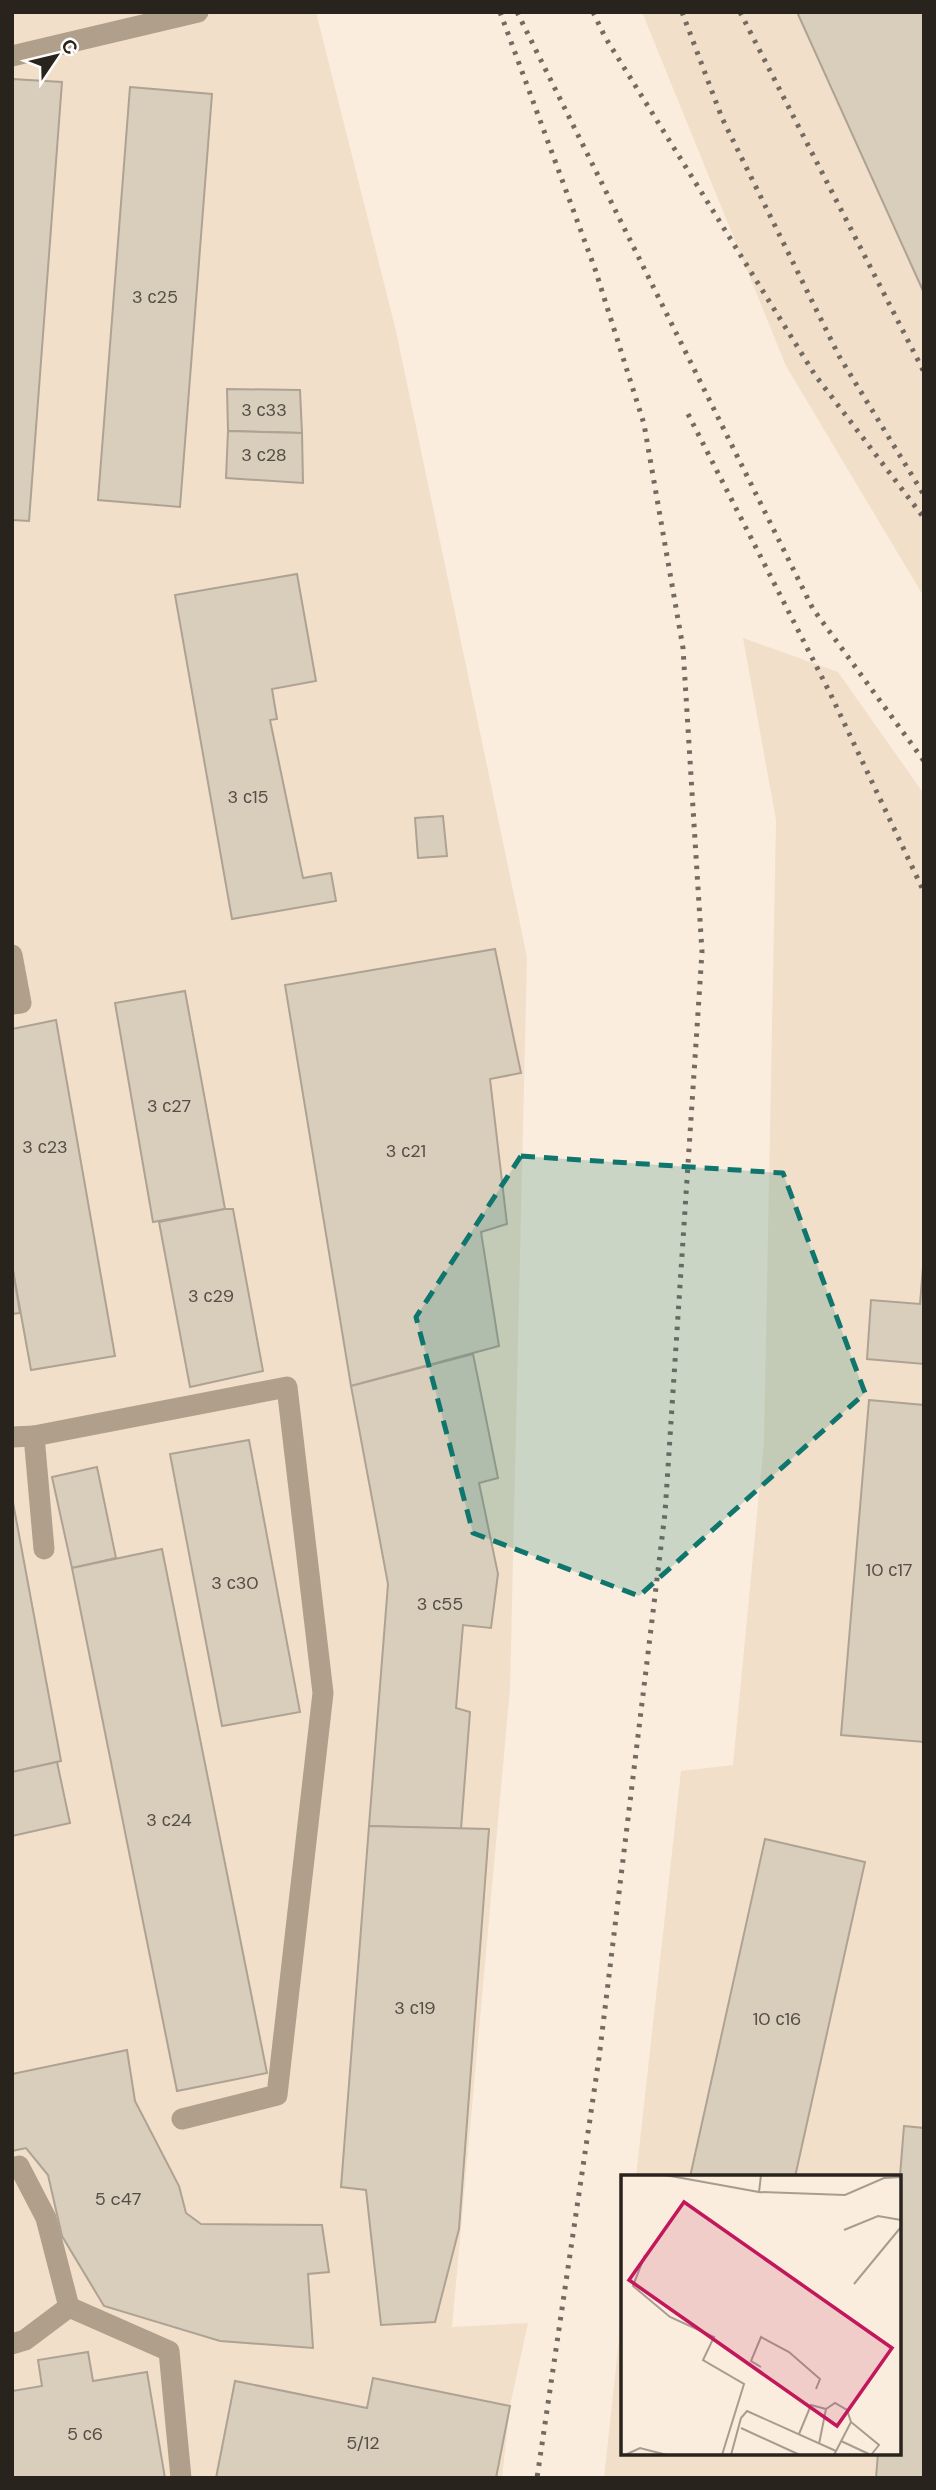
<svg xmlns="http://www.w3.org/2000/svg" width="936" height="2490" font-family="'DM Sans',sans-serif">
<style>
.built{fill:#f1dfc9}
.building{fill:#d9cdbc;stroke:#aea293;stroke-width:2}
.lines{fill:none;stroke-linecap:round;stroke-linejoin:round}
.minor{stroke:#b09f8a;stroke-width:21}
.rail{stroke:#736b61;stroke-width:5;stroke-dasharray:3.5 7;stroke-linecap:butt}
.marked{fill:#0f766e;fill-opacity:0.2;stroke:#0f766e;stroke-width:5;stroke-dasharray:14 9;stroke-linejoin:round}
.labels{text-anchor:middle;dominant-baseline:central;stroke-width:5;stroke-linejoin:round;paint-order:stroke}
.number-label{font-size:18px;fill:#544e45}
.inset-road{fill:none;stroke:#a69c90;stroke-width:2}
.view{fill:#c2185b;fill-opacity:0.15;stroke:#c2185b;stroke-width:3.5}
.inset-edge{fill:none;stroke:#28231d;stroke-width:3.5}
</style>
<rect width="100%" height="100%" fill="#faeddd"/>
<g class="built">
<polygon points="12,12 316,12 396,331 527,957 510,1689 452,2327 528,2323 510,2406 502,2478 12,2478"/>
<polygon points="642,12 924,12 924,597 786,366"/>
<polygon points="743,638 838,672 924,794 924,2478 604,2478 623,2302 623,2453 899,2453 899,2177 636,2177 681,1771 733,1765 764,1441 776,820"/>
</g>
<g class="building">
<polygon points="797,12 924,12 924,293"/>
<polygon points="12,79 62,82 29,521 12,520"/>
<polygon points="130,87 212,94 180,507 98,500"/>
<polygon points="227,389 300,390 302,433 228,431"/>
<polygon points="228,431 302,433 303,483 226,478"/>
<polygon points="297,574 316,681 272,689 277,719 270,720 303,878 331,873 336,901 232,919 175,595"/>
<polygon points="443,816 447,856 418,858 415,818"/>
<polygon points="495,949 521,1073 490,1079 507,1224 481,1232 499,1346 351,1386 285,985"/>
<polygon points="185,991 225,1209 153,1222 115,1003"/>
<polygon points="56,1020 115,1356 31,1370 12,1265 12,1029"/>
<polygon points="225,1209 233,1209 263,1371 190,1387 159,1222"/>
<polygon points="924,1255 924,1364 867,1359 871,1300 920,1304"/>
<polygon points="12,1265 20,1313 12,1314"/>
<polygon points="473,1354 498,1478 479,1483 498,1574 491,1628 463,1625 456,1708 470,1712 461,1829 369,1826 388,1584 351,1386"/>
<polygon points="869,1400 924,1405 924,1742 841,1735"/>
<polygon points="249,1440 300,1712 222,1726 170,1454"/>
<polygon points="97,1467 116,1558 72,1568 52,1477"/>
<polygon points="12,1497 61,1761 12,1772"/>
<polygon points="162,1549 267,2073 177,2091 72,1568"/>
<polygon points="57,1762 70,1823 12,1836 12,1772"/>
<polygon points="369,1826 489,1829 459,2229 435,2322 381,2325 366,2190 341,2187"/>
<polygon points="765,1839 865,1862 795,2177 690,2177"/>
<polygon points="127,2050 135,2101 179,2186 186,2213 201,2224 322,2225 329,2272 308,2274 313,2348 220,2341 104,2306 62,2236 48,2175 26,2148 12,2151 12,2074"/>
<polygon points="904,2126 924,2128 924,2478 876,2478 878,2453 899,2453 899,2188"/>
<polygon points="88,2352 93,2381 147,2372 165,2478 12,2478 12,2391 42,2386 38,2360"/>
<polygon points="373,2378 510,2406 496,2478 216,2478 235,2381 367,2408"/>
</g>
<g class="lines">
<g class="minor">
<polyline points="12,56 198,12"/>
<polyline points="12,955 21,1003 12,1004"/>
<polyline points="12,1437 34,1436"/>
<polyline points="44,1549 34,1436 287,1387 323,1693 277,2095 182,2119"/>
<polyline points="12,2168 19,2166 46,2218 69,2307 25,2340 12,2344"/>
<polyline points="69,2307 169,2351 181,2478"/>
</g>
<g class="rail">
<polyline points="500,12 595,269 644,424 683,648 702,952 665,1513 599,2058 537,2478"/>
<polyline points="517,12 813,609 924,761"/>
<polyline points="593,12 605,37 815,375 924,518"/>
<polyline points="682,12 722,118 839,356 924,495"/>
<polyline points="740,12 924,372"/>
<polyline points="688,414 830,693 924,892"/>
</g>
</g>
<path class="marked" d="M521,1156L783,1173L865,1393L639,1596L473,1533L416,1317Z"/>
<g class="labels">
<g class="number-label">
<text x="155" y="297">3 с25</text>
<text x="264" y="410">3 с33</text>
<text x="264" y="455">3 с28</text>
<text x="248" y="797">3 с15</text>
<text x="169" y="1106">3 с27</text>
<text x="45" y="1147">3 с23</text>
<text x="406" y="1151">3 с21</text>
<text x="211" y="1296">3 с29</text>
<text x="889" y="1570">10 с17</text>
<text x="235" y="1583">3 с30</text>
<text x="440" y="1604">3 с55</text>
<text x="169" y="1820">3 с24</text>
<text x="415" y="2008">3 с19</text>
<text x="777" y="2019">10 с16</text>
<text x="118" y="2199">5 c47</text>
<text x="85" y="2434">5 с6</text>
<text x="363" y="2443">5/12</text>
</g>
</g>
<g transform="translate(621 2175)">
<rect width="280" height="280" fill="#faeddd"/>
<path class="inset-road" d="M44,0L138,17L140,0M138,17L224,20L263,3L280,2M223,55L257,41L280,45M24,80L12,111L49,142L93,162L82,185L123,209L101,280M233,109L280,52M140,192L130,186L140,162L168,177L199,204L195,214M205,234L214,228L226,235L230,247L258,270L250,280M120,253L179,280M178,259L190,230L205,234L198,269M220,266L250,280M4,280L19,273L46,280M110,280L120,243L126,236L215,276M213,280L230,247"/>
<path class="view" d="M63,27L271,173L216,251L8,105Z"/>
<rect width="280" height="280" class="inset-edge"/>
</g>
<rect width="936" height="2490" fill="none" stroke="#28231d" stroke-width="28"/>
<g transform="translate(56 56) rotate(55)" stroke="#fffcf9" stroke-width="5" paint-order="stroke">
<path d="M0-5L12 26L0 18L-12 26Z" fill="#28231d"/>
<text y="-10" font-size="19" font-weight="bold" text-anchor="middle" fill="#28231d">С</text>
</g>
</svg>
